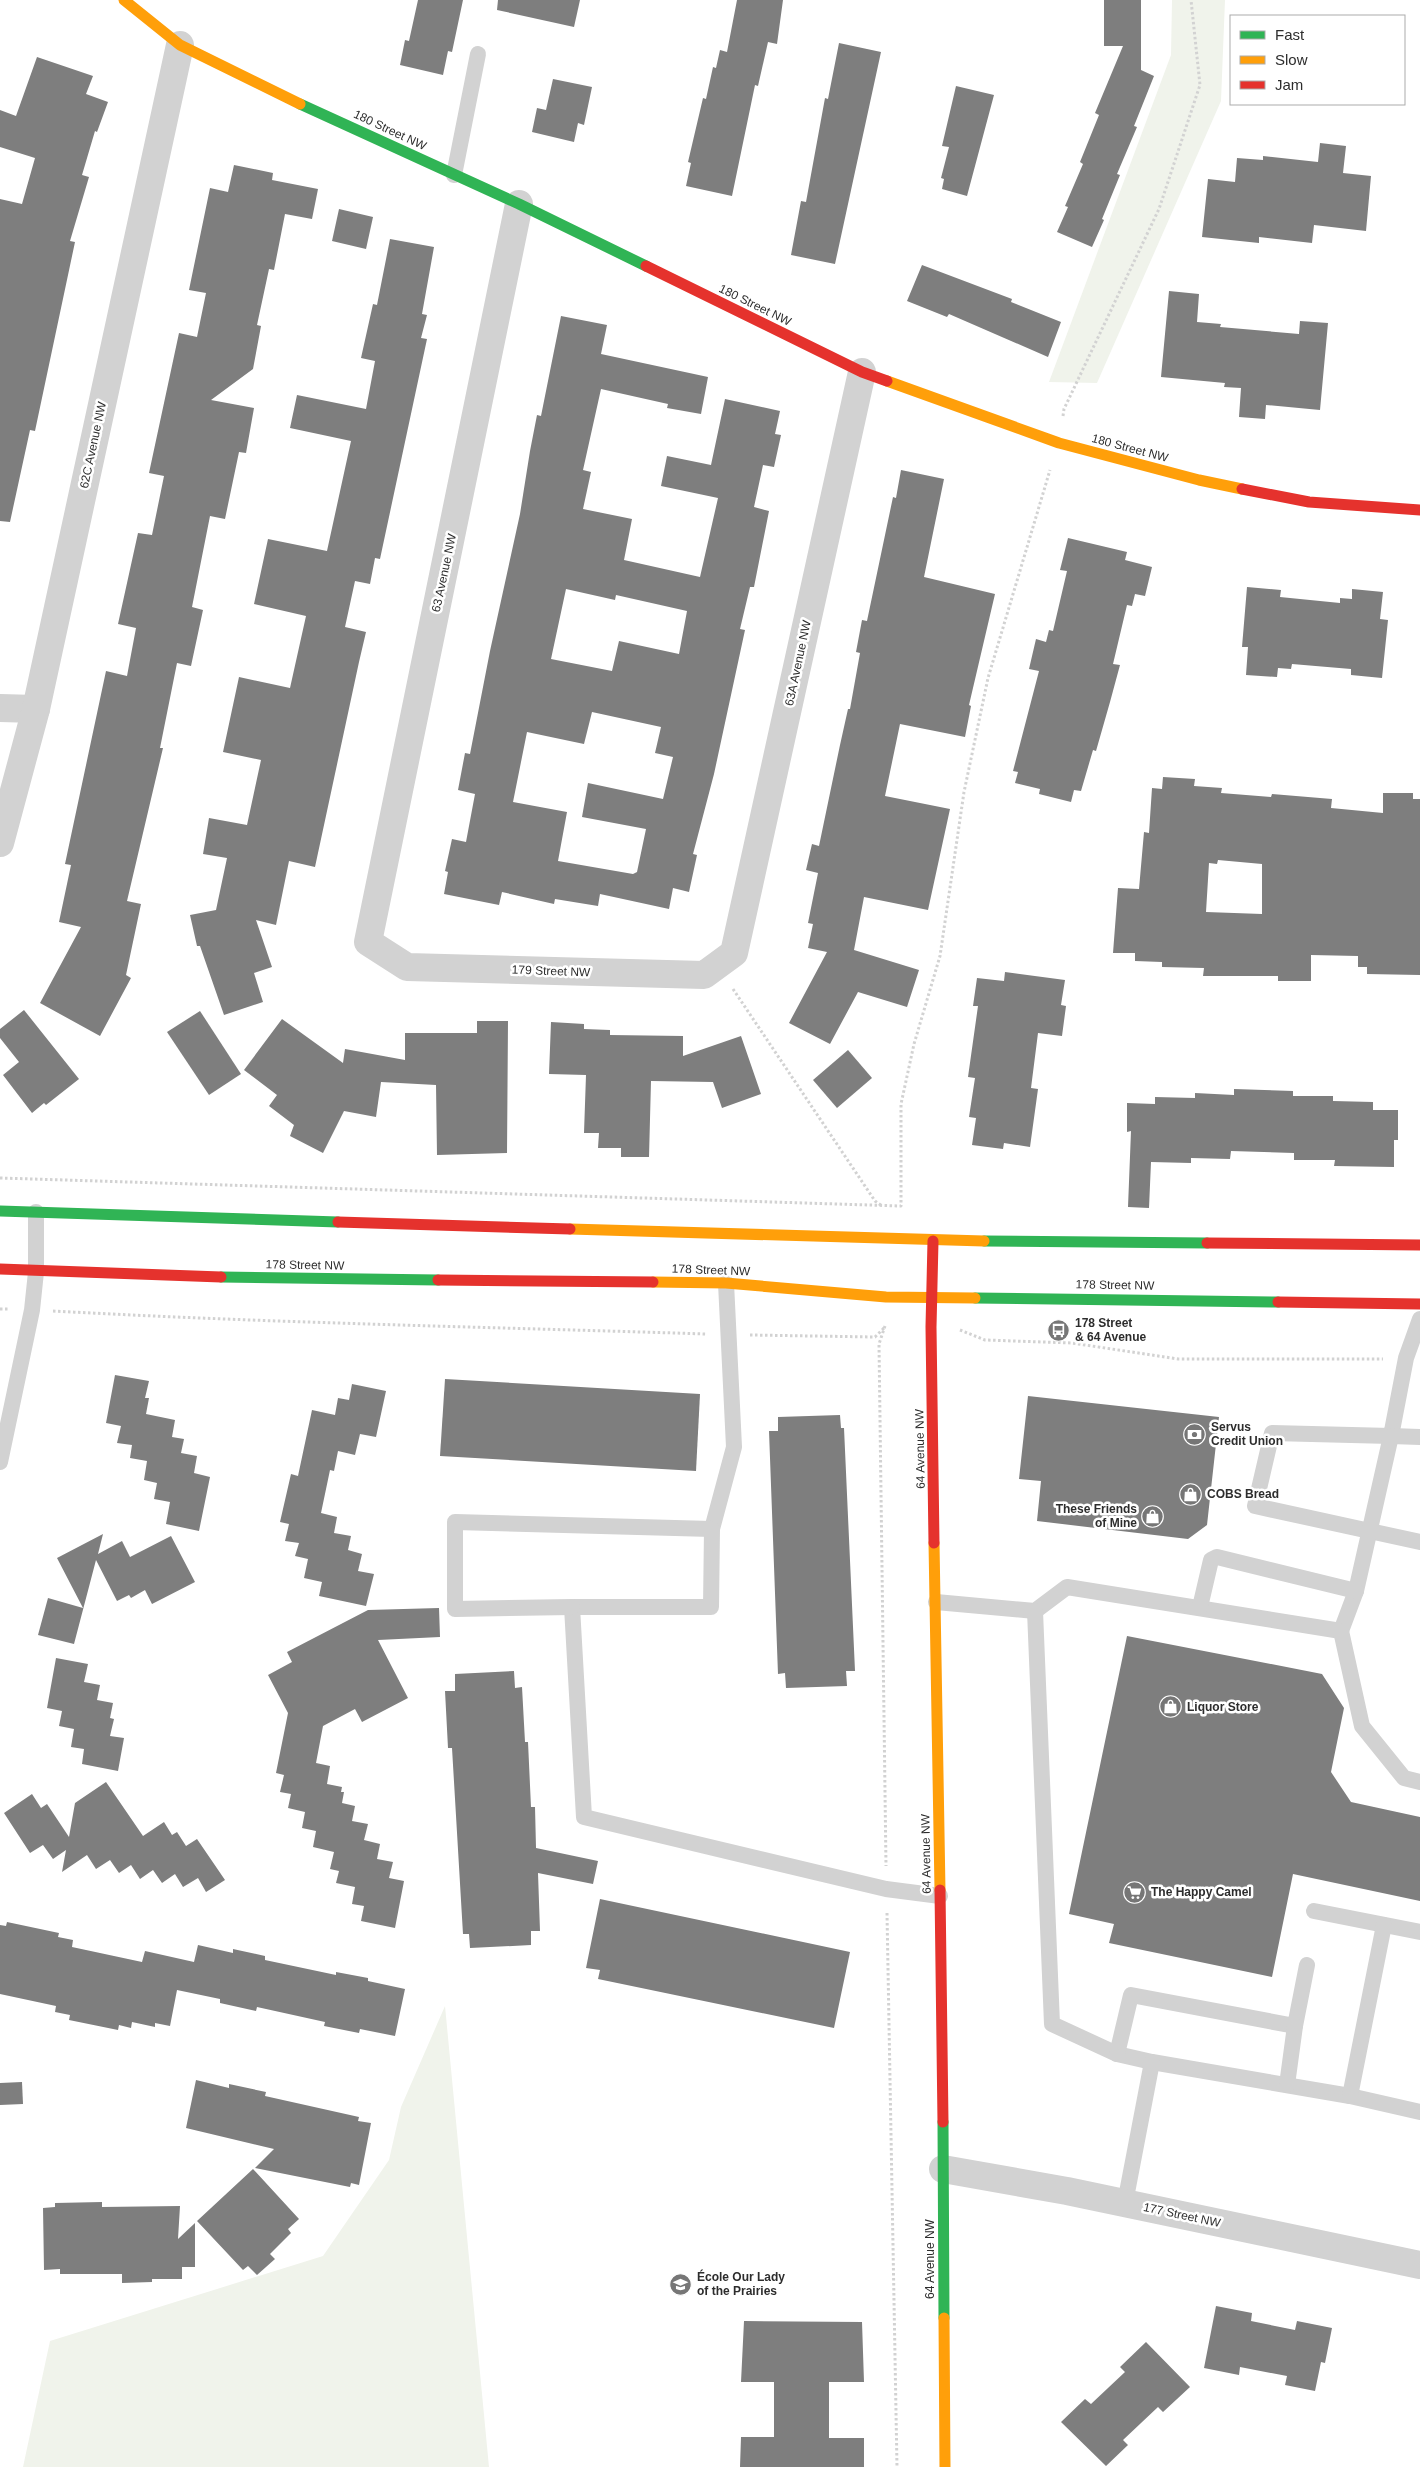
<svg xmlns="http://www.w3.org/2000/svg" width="1420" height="2467" font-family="Helvetica,sans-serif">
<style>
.green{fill:#f0f3eb}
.building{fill:#7e7e7e;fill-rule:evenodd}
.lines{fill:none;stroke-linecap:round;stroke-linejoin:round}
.path{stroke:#d2d2d2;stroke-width:3;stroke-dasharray:2.5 2.5;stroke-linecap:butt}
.lane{stroke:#d2d2d2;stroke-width:16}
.street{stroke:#d2d2d2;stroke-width:28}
.fast{stroke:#30b455;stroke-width:11}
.slow{stroke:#ff9f0a;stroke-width:11}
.jam{stroke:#e5322d;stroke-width:11}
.labels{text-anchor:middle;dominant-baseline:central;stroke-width:5;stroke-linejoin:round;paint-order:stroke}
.street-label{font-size:12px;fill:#2d2d2d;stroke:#fff}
.poi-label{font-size:12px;font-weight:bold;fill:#2d2d2d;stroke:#fff;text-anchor:start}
</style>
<rect width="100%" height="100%" fill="#fff"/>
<g class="green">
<polygon points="1172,0 1225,0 1221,101 1097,383 1049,382 1171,55"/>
<polygon points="445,2006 489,2467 23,2467 50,2341 323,2256 389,2160 401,2107"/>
</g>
<g class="building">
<polygon points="418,0 463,0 452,52 448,51 443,75 400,65 405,40 409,41"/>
<polygon points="498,0 580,0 574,27 497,10"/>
<polygon points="737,0 783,0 777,44 768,42 758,86 755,85 732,196 686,186 691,163 688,162 703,98 706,99 713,67 716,68 720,50 727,52"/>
<polygon points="1104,0 1141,0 1141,70 1154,76 1134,126 1137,127 1117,174 1120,175 1102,219 1104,220 1092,247 1057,232 1068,207 1065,206 1083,164 1080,162 1099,115 1095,113 1123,46 1104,46"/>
<polygon points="839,43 881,52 835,264 791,255 801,201 806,202 825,98 828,99"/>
<polygon points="37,57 93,76 86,94 108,102 97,132 95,131 82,175 89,177 70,241 75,242 35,431 30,430 10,522 0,521 0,199 22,204 35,158 0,147 0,110 16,116"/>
<polygon points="553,79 592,87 584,125 578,123 574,142 532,132 537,108 546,110"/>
<polygon points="956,86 994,95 967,196 942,189 944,179 941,178 949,147 942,146"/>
<polygon points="1320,143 1346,146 1343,173 1371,176 1366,231 1314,225 1312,243 1259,237 1259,243 1202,237 1208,179 1235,182 1237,158 1263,160 1263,156 1318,162"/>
<polygon points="234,165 273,173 272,180 318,189 312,219 285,214 274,270 269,269 257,325 261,326 253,369 211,400 254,408 246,453 239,452 225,519 210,516 192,607 203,610 191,666 177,663 160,748 163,748 127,901 141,904 126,975 131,978 100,1036 40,1003 81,927 59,922 71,865 65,864 106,671 127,676 136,628 118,624 138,533 152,535 164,476 149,473 179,333 197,337 206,293 189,290 210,188 228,192"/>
<polygon points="339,209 373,217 366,249 332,241"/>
<polygon points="390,239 434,247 422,314 427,315 421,338 427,339 380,559 375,558 370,584 355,581 345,627 366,632 359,662 315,867 289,861 276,925 256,920 272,967 254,973 263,1002 224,1015 200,946 197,946 190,915 216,910 227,858 203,854 209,818 247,825 261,760 223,752 239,677 290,688 306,616 254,604 268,539 327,551 351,441 290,428 297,395 366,409 375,361 361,358 373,304 377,305"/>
<polygon points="922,265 1012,299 1011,302 1061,322 1048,357 949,314 947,317 907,301"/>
<polygon points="1169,291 1199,294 1197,322 1221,324 1220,327 1299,334 1300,321 1328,323 1320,410 1266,405 1265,419 1239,417 1241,388 1224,387 1225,383 1161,377"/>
<path d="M561,316L607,325L601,354L708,377L701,414L667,408L668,404L601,389L583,470L591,472L583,509L632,519L624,560L700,577L718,498L661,486L667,456L711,465L725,399L780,411L775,434L781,435L774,467L763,465L754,507L769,511L754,587H750L740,629L745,630L714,774L693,854L697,855L689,892L673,888L669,909L600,894L598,906L555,899L554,904L502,892L499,905L444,894L448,872L445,871L452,839L466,842L475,794L458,790L465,753L470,754L490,651L520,514L530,451L537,415L541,416ZM566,589L615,600L616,595L687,611L679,654L619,641L612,671L551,659ZM592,712L661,727L655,753L673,757L663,799L588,783L582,817L646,829L637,872L633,874L558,861L567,812L513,802L527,732L584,744Z"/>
<polygon points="901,470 944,479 924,577 995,594 969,705 971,706 965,737 900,724 885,796 950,809 928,910 864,897 854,950 919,970 907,1007 858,992 830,1044 789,1023 827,952 808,948 813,924 808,923 818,873 806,870 812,844 819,846 840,745 848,709 850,709 860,653 856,652 862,620 867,621 893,497 896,498"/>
<polygon points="1068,538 1127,552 1125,560 1152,567 1145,596 1135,594 1132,606 1127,605 1113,664 1120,665 1110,702 1096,751 1093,750 1081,791 1074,790 1071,802 1039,794 1040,789 1015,783 1018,772 1013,771 1039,671 1029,669 1036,639 1046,642 1049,630 1053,631 1067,571 1060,570"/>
<polygon points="1247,587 1281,590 1280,597 1340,603 1340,598 1352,599 1352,589 1383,592 1380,619 1388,620 1382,678 1351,675 1351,669 1292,664 1291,669 1278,668 1277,677 1246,675 1248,647 1242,647"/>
<path d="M1163,777L1195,779L1194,786L1222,788L1221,793L1271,797L1272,794L1332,799L1331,808L1383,813V793H1413V799H1420V975L1367,974V967H1358V956L1311,955V981H1278V976H1203L1204,968L1162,967V962L1135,961V953H1113L1118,888L1139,889L1144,832L1149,833L1152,788L1162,789ZM1218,860L1262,864V914L1206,912L1209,863L1217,864Z"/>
<polygon points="1005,972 1065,980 1061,1005 1066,1006 1062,1036 1038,1033 1031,1088 1038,1089 1030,1147 1004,1143 1003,1149 972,1145 976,1118 969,1117 975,1078 968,1077 978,1006 973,1006 977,978 1004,981"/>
<polygon points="24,1010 79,1079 46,1105 44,1103 32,1113 3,1075 19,1062 0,1038 0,1029"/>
<polygon points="200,1011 241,1074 209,1095 167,1032"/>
<polygon points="282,1019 343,1063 345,1049 405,1060 405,1033 477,1033 477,1021 508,1021 507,1153 437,1155 436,1085 381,1082 376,1117 344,1111 323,1153 290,1136 294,1125 269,1106 277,1095 244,1070"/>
<polygon points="551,1022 584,1024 584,1029 610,1030 610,1035 683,1036 683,1056 741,1036 761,1094 722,1108 713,1082 651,1081 649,1157 621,1157 621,1148 598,1148 599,1133 584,1133 586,1075 549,1074"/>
<polygon points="848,1050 872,1078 837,1108 813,1080"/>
<polygon points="1234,1089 1293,1091 1293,1096 1333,1096 1333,1101 1373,1102 1373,1110 1398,1110 1398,1140 1394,1140 1394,1167 1334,1166 1335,1160 1294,1160 1294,1153 1231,1151 1230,1159 1191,1158 1191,1163 1151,1162 1149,1208 1128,1207 1131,1131 1127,1132 1127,1103 1155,1104 1155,1097 1195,1098 1195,1093 1234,1095"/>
<polygon points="115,1375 149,1381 145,1398 149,1398 146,1414 175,1420 172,1437 184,1439 181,1453 197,1456 194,1473 210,1477 199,1531 166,1524 170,1502 154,1499 157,1483 144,1480 147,1461 130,1458 132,1445 117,1443 121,1426 106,1423"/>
<polygon points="445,1379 700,1394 696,1471 440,1456"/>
<polygon points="352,1384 386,1391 376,1437 360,1434 355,1455 338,1451 334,1471 330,1470 321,1513 337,1517 334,1533 351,1536 348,1550 362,1554 358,1571 374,1574 366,1606 319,1596 322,1582 304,1578 308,1559 295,1556 299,1543 285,1541 289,1524 280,1522 291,1474 298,1476 312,1410 335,1415 338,1398 349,1400"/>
<polygon points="1028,1396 1219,1417 1207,1525 1188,1539 1037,1521 1041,1481 1019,1479"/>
<polygon points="840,1415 841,1428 844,1428 855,1671 846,1671 847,1686 786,1688 785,1673 778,1674 769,1431 778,1431 778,1417"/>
<polygon points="103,1534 98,1554 122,1541 130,1557 171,1536 195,1582 152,1604 145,1590 131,1598 129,1595 117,1601 96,1560 74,1644 38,1635 48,1598 83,1608 57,1558"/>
<polygon points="439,1608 440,1637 378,1640 408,1698 362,1722 355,1709 323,1726 316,1763 330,1766 327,1784 342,1787 341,1792 344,1792 342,1803 355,1806 352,1821 368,1824 364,1840 380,1844 377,1859 393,1862 389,1878 404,1881 395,1928 361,1921 364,1906 352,1904 355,1887 336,1883 339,1871 330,1869 334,1852 313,1847 316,1831 302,1828 305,1812 288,1808 291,1794 280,1792 284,1775 276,1773 288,1713 268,1675 292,1662 287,1652 368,1610"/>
<polygon points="1127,1636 1322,1674 1344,1708 1331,1772 1351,1802 1420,1817 1420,1901 1293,1874 1272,1977 1109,1943 1114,1924 1069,1914"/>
<polygon points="56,1658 88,1664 84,1682 100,1685 97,1700 113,1703 110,1718 114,1719 110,1736 124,1738 118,1771 82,1764 84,1749 71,1747 74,1729 59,1726 62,1711 47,1708"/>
<polygon points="514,1671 515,1688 522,1687 525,1742 528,1742 531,1807 535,1807 536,1848 598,1861 593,1884 538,1873 540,1931 531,1931 531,1945 470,1948 469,1934 463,1934 452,1748 448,1748 445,1691 455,1691 455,1674"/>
<polygon points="106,1782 143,1836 164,1822 172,1835 177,1832 186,1846 197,1839 225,1880 206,1892 198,1878 183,1887 175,1874 162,1883 153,1870 140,1879 131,1865 119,1873 110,1860 96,1869 87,1855 62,1872 66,1850 53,1859 43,1845 30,1853 4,1813 32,1794 41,1808 47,1804 69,1837 75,1803"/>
<polygon points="600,1899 850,1952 834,2028 598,1979 600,1970 586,1968"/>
<polygon points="7,1922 59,1933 58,1937 73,1940 72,1947 142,1962 145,1951 194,1962 198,1945 233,1953 233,1949 265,1956 265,1960 336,1975 336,1972 368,1978 368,1981 405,1989 395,2036 360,2029 359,2033 324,2026 325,2022 257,2007 256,2011 220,2003 220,1999 177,1990 170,2026 155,2023 155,2027 132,2022 131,2028 119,2025 118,2030 69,2020 70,2015 55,2012 56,2006 0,1994 0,1925 6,1926"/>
<polygon points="196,2080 229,2088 229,2084 266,2092 265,2096 359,2117 358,2121 371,2123 359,2185 351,2183 350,2187 255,2168 274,2149 186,2128"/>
<polygon points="22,2082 23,2104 0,2105 0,2083"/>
<polygon points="253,2169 299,2219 288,2229 291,2233 270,2254 275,2259 257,2275 248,2266 243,2270 197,2221"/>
<polygon points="102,2202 102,2207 180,2206 178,2239 195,2223 195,2267 182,2267 182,2279 152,2279 152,2282 122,2283 122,2274 60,2274 60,2269 44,2270 43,2208 55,2207 55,2203"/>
<polygon points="1216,2306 1252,2313 1251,2321 1295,2330 1297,2321 1332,2328 1325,2363 1321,2362 1315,2391 1285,2385 1287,2376 1240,2367 1239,2375 1204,2368"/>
<polygon points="744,2321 862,2322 864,2382 829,2382 829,2438 864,2438 864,2467 740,2467 741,2437 774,2437 774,2382 741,2382"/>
<polygon points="1146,2342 1190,2387 1163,2412 1158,2407 1123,2440 1128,2445 1106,2466 1061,2422 1085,2399 1091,2404 1125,2372 1120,2367"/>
</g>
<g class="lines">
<g class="path">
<polyline points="1063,416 1064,409 1159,209 1200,85 1191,0"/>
<polyline points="733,989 875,1201 882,1206"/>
<polyline points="0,1178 901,1206 901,1104 914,1044 940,956 964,792 988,678 1050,470"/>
<polyline points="0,1309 9,1309"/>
<path d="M53,1311C271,1323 489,1327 706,1334"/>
<polyline points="885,1326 879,1344 886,1866"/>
<polyline points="960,1330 985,1340 1072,1343 1178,1359 1383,1359"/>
<polyline points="750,1335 875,1337 885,1327"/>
<polyline points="887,1913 897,2467"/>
</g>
<g class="lane">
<polyline points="454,175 478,54"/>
<polyline points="726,1283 734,1447 712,1529 711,1607 572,1607 584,1817 886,1889 940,1896"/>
<polyline points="1420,1319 1406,1358 1391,1436 1272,1433 1255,1506 1420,1542"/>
<polyline points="0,1462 32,1310 36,1272 36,1212"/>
<polyline points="936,1602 1035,1611 1067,1587 1341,1631 1356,1591 1391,1436 1420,1437"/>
<polyline points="572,1607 455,1609 455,1522 712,1529"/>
<polyline points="1200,1607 1211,1560 1217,1557 1356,1591"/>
<polyline points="1035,1611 1052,2024 1117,2054 1152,2062 1350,2096 1420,2112"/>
<polyline points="1341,1631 1362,1726 1404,1778 1420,1782"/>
<polyline points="1314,1911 1420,1932"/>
<polyline points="1117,2054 1131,1995 1295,2026 1307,1965"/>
<polyline points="1287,2085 1295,2026"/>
<polyline points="1350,2096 1384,1925"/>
<polyline points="1125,2203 1152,2062"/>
</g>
<g class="street">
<polyline points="519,204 368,942 407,967 704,975 734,953 862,372"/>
<polyline points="0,708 36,709"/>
<polyline points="0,843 36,709 180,45"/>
<polyline points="943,2169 1067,2191 1420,2265"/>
</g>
<g class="fast">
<polyline points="300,104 519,204 646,266"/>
<polyline points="0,1211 338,1222"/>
<polyline points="984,1241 1207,1243"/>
<polyline points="221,1277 438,1280"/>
<polyline points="975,1298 1278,1302"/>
<polyline points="943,2122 944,2318"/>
</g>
<g class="slow">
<polyline points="124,0 180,45 300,104"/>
<polyline points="887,381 1059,443 1199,480 1242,489"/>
<polyline points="570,1229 984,1241"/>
<polyline points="653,1282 726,1283 886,1297 975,1298"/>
<polyline points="934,1543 940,1890"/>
<polyline points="944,2318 945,2467"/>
</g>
<g class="jam">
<polyline points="646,266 862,372 887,381"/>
<polyline points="1242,489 1309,502 1420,510"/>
<polyline points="338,1222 570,1229"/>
<polyline points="933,1241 931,1327 934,1543"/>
<polyline points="1207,1243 1420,1245"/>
<polyline points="0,1269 221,1277"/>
<polyline points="438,1280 653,1282"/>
<polyline points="1278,1302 1420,1304"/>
<polyline points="940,1890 943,2122"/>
</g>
</g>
<defs>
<symbol id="bus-disc" viewBox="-11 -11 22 22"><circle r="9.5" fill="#767676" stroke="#fff"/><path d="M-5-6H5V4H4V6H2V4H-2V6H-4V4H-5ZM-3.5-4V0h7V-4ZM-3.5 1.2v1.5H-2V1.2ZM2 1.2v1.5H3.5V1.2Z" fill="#fff"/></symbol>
<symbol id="bank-disc" viewBox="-11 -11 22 22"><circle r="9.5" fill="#767676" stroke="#fff"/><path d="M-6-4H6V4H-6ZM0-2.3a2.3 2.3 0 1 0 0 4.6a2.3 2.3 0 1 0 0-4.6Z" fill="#fff"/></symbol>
<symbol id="shop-disc" viewBox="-11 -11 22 22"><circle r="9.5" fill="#767676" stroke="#fff"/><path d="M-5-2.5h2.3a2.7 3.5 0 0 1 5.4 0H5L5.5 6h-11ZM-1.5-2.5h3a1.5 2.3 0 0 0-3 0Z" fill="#fff"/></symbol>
<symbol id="supermarket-disc" viewBox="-11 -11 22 22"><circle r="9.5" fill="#767676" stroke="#fff"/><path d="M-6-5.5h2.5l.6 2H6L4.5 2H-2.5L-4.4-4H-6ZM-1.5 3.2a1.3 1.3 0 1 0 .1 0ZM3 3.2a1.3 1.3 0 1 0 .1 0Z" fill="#fff"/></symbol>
<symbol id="school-disc" viewBox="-11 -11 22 22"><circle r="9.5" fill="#767676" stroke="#fff"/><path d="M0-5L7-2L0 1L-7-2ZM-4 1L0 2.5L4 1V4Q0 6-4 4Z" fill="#fff"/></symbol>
</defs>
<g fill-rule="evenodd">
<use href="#bus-disc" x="1046" y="1318" width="25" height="25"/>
<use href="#bank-disc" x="1182" y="1422" width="25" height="25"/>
<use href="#shop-disc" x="1178" y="1482" width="25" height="25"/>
<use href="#shop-disc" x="1140" y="1504" width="25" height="25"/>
<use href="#shop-disc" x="1158" y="1694" width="25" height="25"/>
<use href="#supermarket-disc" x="1122" y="1880" width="25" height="25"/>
<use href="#school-disc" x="668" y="2272" width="25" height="25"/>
</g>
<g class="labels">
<g class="street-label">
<text transform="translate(390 130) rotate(25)">180 Street NW</text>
<text transform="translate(755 305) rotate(26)">180 Street NW</text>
<text transform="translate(93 445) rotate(-78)">62C Avenue NW</text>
<text transform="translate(1130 448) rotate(15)">180 Street NW</text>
<text transform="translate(444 573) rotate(-78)">63 Avenue NW</text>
<text transform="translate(798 663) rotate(-78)">63A Avenue NW</text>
<text transform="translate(551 971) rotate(2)">179 Street NW</text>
<text transform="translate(305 1265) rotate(1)">178 Street NW</text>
<text transform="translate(711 1270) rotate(2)">178 Street NW</text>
<text transform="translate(1115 1285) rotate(1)">178 Street NW</text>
<text transform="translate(920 1449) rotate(-91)">64 Avenue NW</text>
<text transform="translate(926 1854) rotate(-91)">64 Avenue NW</text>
<text transform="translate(1182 2215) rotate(12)">177 Street NW</text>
<text transform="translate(930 2259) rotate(-90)">64 Avenue NW</text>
</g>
<g class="poi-label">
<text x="1075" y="1323">178 Street<tspan x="1075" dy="14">&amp; 64 Avenue</tspan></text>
<text x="1211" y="1427">Servus<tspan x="1211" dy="14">Credit Union</tspan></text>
<text x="1207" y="1494">COBS Bread</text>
<text x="1137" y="1509" text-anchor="end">These Friends<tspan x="1137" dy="14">of Mine</tspan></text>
<text x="1187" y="1707">Liquor Store</text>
<text x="1151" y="1892">The Happy Camel</text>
<text x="697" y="2277">École Our Lady<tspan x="697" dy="14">of the Prairies</tspan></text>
</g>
</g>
<rect x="1230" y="15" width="175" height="90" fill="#ffffff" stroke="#ababab"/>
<rect x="1240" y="31" width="25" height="8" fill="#30b455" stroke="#ababab"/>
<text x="1275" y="40" font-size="15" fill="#2d2d2d">Fast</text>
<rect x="1240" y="56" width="25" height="8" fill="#ff9f0a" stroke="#ababab"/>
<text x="1275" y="65" font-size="15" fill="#2d2d2d">Slow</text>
<rect x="1240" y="81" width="25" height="8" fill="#e5322d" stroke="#ababab"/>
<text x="1275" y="90" font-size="15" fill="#2d2d2d">Jam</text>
</svg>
